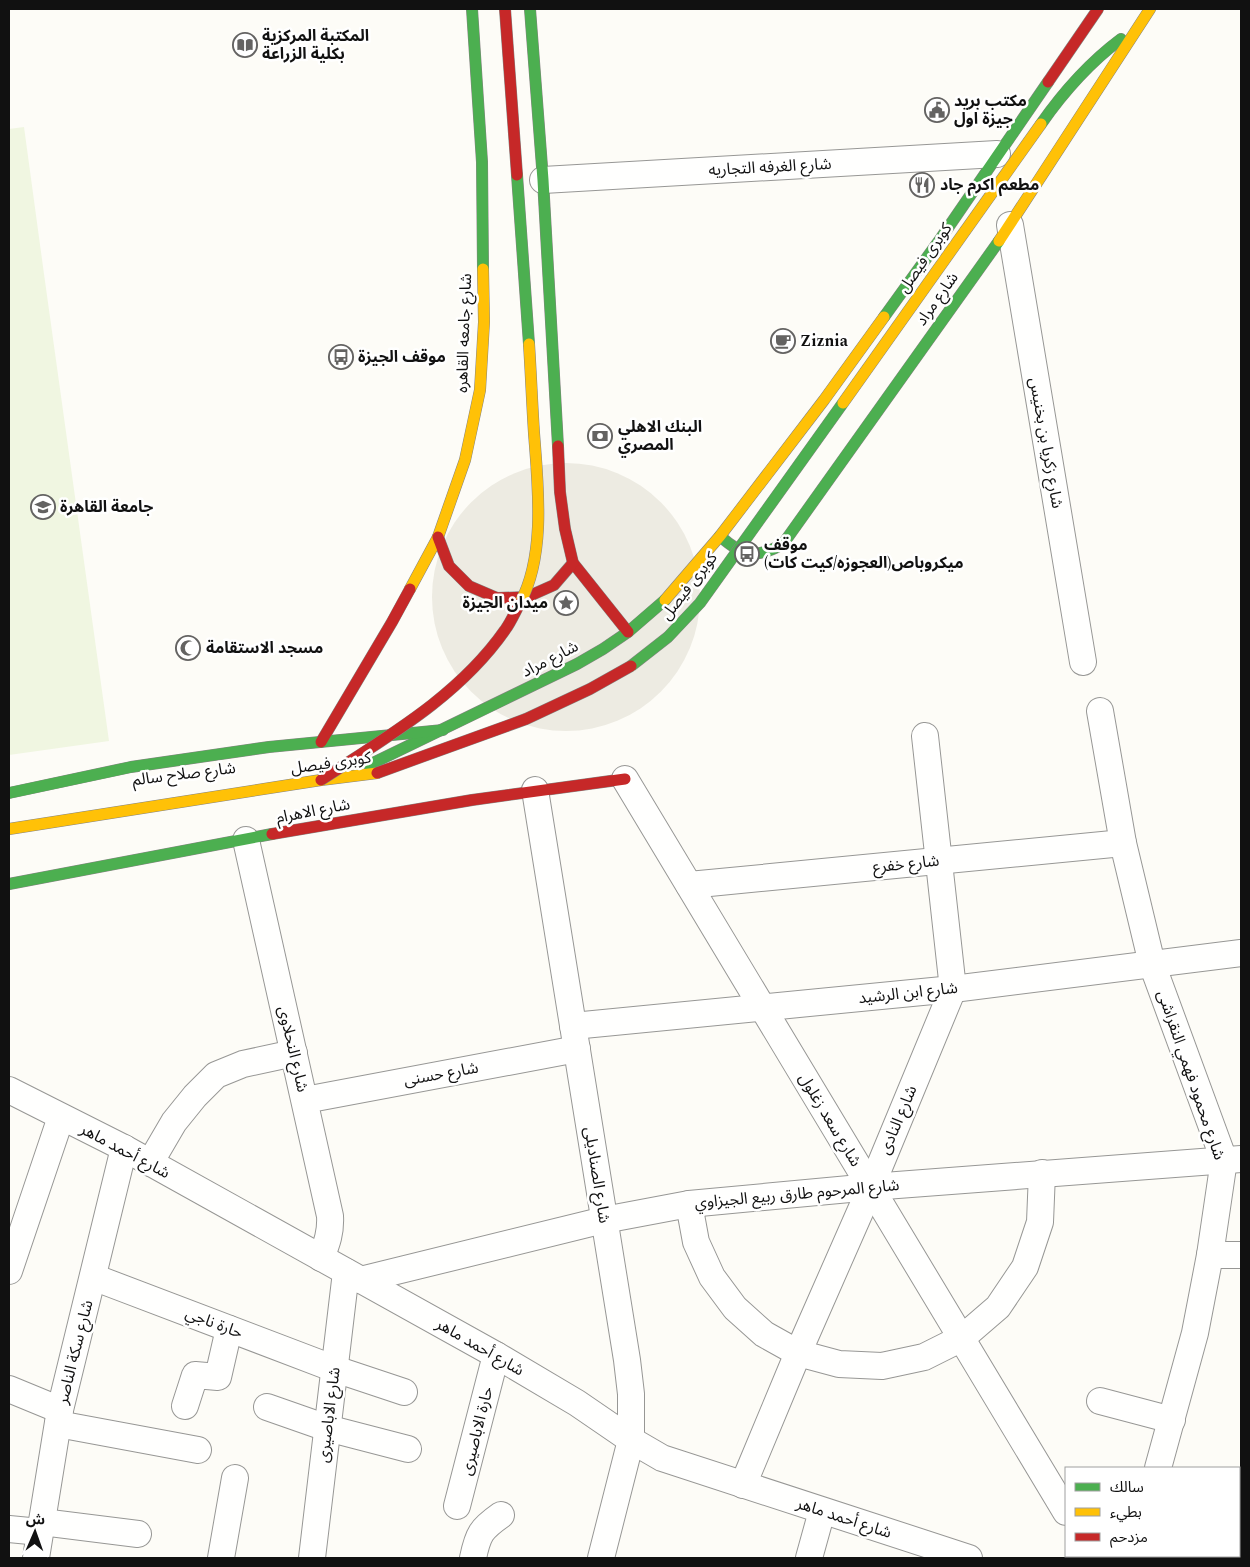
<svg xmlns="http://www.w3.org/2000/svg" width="1250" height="1567" font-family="Spectral,'Noto Sans Arabic',serif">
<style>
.pitch{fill:#f0f6e1}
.plaza{fill:#edebe2}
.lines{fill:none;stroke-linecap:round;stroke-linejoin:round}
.street-casing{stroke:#979795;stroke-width:28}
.fast-casing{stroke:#858482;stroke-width:12}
.slow-casing{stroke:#858482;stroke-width:12}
.jam-casing{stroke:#858482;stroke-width:12}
.street{stroke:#fffffe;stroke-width:26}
.fast{stroke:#4caf50;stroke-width:11}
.slow{stroke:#ffc107;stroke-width:11}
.jam{stroke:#c62828;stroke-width:11}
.fast-bridge-casing{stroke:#858482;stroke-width:12;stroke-linecap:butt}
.slow-bridge-casing{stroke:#858482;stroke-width:12;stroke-linecap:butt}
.jam-bridge-casing{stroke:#858482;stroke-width:12;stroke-linecap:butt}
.fast-bridge{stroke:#4caf50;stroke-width:11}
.slow-bridge{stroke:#ffc107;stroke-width:11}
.jam-bridge{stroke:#c62828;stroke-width:11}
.labels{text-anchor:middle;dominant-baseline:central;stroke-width:5;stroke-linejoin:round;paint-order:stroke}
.poi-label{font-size:16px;font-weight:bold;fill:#111;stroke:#fff;text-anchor:start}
.street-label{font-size:16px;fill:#111;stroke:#fff}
</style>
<rect width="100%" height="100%" fill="#fdfcf7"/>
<polygon class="pitch" points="24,127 44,274 109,741 9,755 9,129"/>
<circle class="plaza" cx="566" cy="597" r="134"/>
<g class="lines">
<defs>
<g id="street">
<polyline points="543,180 997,154"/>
<polyline points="1010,225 1083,662"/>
<polyline points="1100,711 1123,843 1152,964 1224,1160 1210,1255 1195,1333 1158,1468"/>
<polyline points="625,779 1066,1512"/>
<polyline points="535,790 627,1360 631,1394 631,1440 601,1558"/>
<path d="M246,840L330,1216C331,1232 327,1243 321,1258"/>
<polyline points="689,885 1123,843"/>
<polyline points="573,1026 953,989 1241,953"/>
<polyline points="9,1090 124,1148 496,1355 577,1403 631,1440 662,1458 969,1558"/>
<polyline points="305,1100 577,1049"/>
<polyline points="150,1163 174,1122 195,1096 216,1075 243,1064 294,1053"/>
<polyline points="689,1204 696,1242 712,1277 735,1308 764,1334 798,1353 839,1364 882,1366 924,1357 962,1338 998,1307 1025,1267 1040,1222 1042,1173"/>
<polyline points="1210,1255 1241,1255"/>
<polyline points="9,1271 61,1117"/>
<polyline points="93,1277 335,1369 404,1392"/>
<polyline points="360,1280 604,1220 689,1204 871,1187 1241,1159"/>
<polyline points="9,1389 60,1410"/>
<polyline points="1100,1401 1172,1420"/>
<polyline points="185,1406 195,1375 218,1377 229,1329"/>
<polyline points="267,1407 327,1428 408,1449"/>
<polyline points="58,1424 198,1450"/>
<polyline points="743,1485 798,1353 871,1187 953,989 925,736"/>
<polyline points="1239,1488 1241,1489"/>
<polyline points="457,1506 496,1355"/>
<polyline points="42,1522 138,1534"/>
<polyline points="9,1529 40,1532"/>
<polyline points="1093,1556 1094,1558"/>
<polyline points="1224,1556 1235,1558"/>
<polyline points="36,1558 60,1410 124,1148"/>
<polyline points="221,1558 235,1478"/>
<polyline points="312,1558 346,1272"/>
<path d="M473,1558C478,1534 481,1529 501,1515"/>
<polyline points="809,1558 822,1511"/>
<polyline points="1125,1558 1126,1556"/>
</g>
<g id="fast">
<polyline points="472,9 482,162 483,269"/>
<polyline points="530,9 543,180 558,446"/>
<path d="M1041,124C1064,91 1089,63 1121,39"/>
<polyline points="517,175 529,344"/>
<polyline points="884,317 941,238 1048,82"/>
<path d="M720,536C743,557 756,559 783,544L999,241"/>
<polyline points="369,765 577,664 603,649 628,632 665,600"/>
<polyline points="9,793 131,767 269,747 443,730"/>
<polyline points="9,884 272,834"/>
</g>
<g id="slow">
<polyline points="999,241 1150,9"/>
<polyline points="410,589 438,537 465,460 480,390 484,322 483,269"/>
<polyline points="665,600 720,536 824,400 884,317"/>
<polyline points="9,829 321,780 377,773"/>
</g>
<g id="jam">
<polyline points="505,9 517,175"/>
<polyline points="1048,82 1098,9"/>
<polyline points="558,446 560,492 565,529 573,563 628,632"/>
<polyline points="438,537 449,566 469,586 497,598 527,597 554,585 573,563"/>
<polyline points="321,742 392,622 410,589"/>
<polyline points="272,834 472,800 625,779"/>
</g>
</defs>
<use href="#street" class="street-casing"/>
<use href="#fast" class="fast-casing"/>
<use href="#slow" class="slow-casing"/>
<use href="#jam" class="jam-casing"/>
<use href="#street" class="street"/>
<use href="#fast" class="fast"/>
<use href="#slow" class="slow"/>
<use href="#jam" class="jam"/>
<defs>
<polyline id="fast-bridge" points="631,666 668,637 700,603 843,403"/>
<g id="slow-bridge">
<polyline points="843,403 1041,124"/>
<path d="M520,603C546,555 538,486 534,433C532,403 531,374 529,344"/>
</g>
<g id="jam-bridge">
<polyline points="377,773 526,719 590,689 631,666"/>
<path d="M321,780C387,737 459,696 505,630C511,622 515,612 520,603"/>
</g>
</defs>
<use href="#fast-bridge" class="fast-bridge-casing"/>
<use href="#slow-bridge" class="slow-bridge-casing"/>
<use href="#jam-bridge" class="jam-bridge-casing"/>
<use href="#fast-bridge" class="fast-bridge"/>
<use href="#slow-bridge" class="slow-bridge"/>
<use href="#jam-bridge" class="jam-bridge"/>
</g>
<defs>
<symbol id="library-ring" viewBox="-11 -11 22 22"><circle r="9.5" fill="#fff" stroke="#646362" stroke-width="1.5"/><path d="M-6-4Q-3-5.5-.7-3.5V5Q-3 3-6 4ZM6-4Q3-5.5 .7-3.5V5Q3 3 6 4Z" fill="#646362"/></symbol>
<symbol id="civic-ring" viewBox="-11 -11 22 22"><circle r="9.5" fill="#fff" stroke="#646362" stroke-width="1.5"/><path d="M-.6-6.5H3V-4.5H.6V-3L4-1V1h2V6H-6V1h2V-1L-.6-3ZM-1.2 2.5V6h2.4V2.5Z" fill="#646362"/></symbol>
<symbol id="restaurant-ring" viewBox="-11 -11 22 22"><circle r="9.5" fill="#fff" stroke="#646362" stroke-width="1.5"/><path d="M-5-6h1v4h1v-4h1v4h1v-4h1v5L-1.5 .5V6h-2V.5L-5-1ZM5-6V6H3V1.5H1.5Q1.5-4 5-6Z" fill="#646362"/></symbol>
<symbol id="cafe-ring" viewBox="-11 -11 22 22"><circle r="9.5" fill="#fff" stroke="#646362" stroke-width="1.5"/><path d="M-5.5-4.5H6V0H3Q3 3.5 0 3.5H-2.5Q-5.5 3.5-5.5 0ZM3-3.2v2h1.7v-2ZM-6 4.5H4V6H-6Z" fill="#646362"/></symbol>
<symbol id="bus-ring" viewBox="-11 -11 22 22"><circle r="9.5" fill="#fff" stroke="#646362" stroke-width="1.5"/><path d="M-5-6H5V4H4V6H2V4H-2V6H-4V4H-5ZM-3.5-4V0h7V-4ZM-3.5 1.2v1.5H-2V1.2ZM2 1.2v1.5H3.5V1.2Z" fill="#646362"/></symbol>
<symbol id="bank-ring" viewBox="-11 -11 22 22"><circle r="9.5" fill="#fff" stroke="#646362" stroke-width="1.5"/><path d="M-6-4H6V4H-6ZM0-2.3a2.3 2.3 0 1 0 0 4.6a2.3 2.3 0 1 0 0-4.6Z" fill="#646362"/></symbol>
<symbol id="university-ring" viewBox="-11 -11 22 22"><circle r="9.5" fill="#fff" stroke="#646362" stroke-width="1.5"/><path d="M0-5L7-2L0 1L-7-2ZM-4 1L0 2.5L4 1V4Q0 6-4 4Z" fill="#646362"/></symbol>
<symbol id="sight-ring" viewBox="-11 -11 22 22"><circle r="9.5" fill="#fff" stroke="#646362" stroke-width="1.5"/><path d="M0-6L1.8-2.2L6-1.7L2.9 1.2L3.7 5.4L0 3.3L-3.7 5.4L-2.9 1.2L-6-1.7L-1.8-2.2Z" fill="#646362"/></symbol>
<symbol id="mosque-ring" viewBox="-11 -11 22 22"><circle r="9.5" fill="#fff" stroke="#646362" stroke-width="1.5"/><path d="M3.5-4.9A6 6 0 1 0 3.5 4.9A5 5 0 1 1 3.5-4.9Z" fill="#646362"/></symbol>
</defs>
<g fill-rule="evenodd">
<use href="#library-ring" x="231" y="31" width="28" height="28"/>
<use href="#civic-ring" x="923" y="96" width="28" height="28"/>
<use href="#restaurant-ring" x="908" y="171" width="28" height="28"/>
<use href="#cafe-ring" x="769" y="327" width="28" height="28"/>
<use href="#bus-ring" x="327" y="343" width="28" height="28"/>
<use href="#bank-ring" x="586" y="422" width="28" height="28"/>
<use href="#university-ring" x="29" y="493" width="28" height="28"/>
<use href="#bus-ring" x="733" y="540" width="28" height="28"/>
<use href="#sight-ring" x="552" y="589" width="28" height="28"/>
<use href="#mosque-ring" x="174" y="634" width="28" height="28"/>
</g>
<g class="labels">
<g class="poi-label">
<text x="262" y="36">المكتبة المركزية<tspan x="262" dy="18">بكلية الزراعة</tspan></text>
<text x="954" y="101">مكتب بريد<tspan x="954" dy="18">جيزة اول</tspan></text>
<text x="940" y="185">مطعم اكرم جاد</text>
<text x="800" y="341">Ziznia</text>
<text x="358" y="357">موقف الجيزة</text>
<text x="618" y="427">البنك الاهلي<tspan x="618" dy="18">المصري</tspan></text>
<text x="60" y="507">جامعة القاهرة</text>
<text x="764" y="545">موقف<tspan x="764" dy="18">ميكروباص(العجوزه/كيت كات)</tspan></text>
<text x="548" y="603" text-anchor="end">ميدان الجيزة</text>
<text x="206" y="648">مسجد الاستقامة</text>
</g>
<g class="street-label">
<text transform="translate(770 167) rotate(-3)">شارع الغرفه التجاريه</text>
<text transform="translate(925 258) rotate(-55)">كوبرى فيصل</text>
<text transform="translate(937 299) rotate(-55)">شارع مراد</text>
<text transform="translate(464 333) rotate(-88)">شارع جامعه القاهره</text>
<text transform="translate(1046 443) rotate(80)">شارع زكريا بن بخنيس</text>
<text transform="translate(689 586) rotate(-52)">كوبرى فيصل</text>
<text transform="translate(550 659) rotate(-27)">شارع مراد</text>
<text transform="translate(331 763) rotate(-8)">كوبرى فيصل</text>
<text transform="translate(184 774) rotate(-7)">شارع صلاح سالم</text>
<text transform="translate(313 811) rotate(-11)">شارع الاهرام</text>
<text transform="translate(906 864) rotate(-6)">شارع خفرع</text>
<text transform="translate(908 993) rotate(-6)">شارع ابن الرشيد</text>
<text transform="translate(293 1049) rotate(77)">شارع النحلاوى</text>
<text transform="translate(441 1074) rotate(-10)">شارع حسنى</text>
<text transform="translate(1191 1075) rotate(71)">شارع محمود فهمي النقراشى</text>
<text transform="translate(830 1120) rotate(59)">شارع سعد زغلول</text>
<text transform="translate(898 1120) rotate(-67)">شارع النادى</text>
<text transform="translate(125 1151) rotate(28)">شارع أحمد ماهر</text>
<text transform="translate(597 1175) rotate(81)">شارع الصناديلى</text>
<text transform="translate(797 1194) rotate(-5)">شارع المرحوم طارق ربيع الجيزاوي</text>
<text transform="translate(214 1323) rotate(21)">حارة ناجي</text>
<text transform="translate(480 1347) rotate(30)">شارع أحمد ماهر</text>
<text transform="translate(75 1352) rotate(-76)">شارع سكة الناصر</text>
<text transform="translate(329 1415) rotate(-83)">شارع الاباصيرى</text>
<text transform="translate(477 1431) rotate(-76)">حارة الاباصيرى</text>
<text transform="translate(844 1518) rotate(18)">شارع أحمد ماهر</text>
</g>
</g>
<rect width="1250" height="1567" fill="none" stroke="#111111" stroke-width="20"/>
<rect x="1065" y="1467" width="175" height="90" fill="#ffffff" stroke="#a0a0a0"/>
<rect x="1075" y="1483" width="25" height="8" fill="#4caf50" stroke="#a0a0a0"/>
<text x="1110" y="1492" font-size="15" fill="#111111">سالك</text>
<rect x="1075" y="1508" width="25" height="8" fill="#ffc107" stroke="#a0a0a0"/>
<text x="1110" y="1517" font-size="15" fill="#111111">بطيء</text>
<rect x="1075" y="1533" width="25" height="8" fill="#c62828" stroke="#a0a0a0"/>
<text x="1110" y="1542" font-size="15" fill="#111111">مزدحم</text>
<g transform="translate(35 1532) rotate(2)" stroke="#ffffff" stroke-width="4" paint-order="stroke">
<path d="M0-4L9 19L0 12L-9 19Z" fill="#111111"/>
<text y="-8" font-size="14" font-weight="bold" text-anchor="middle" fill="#111111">ش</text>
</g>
</svg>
